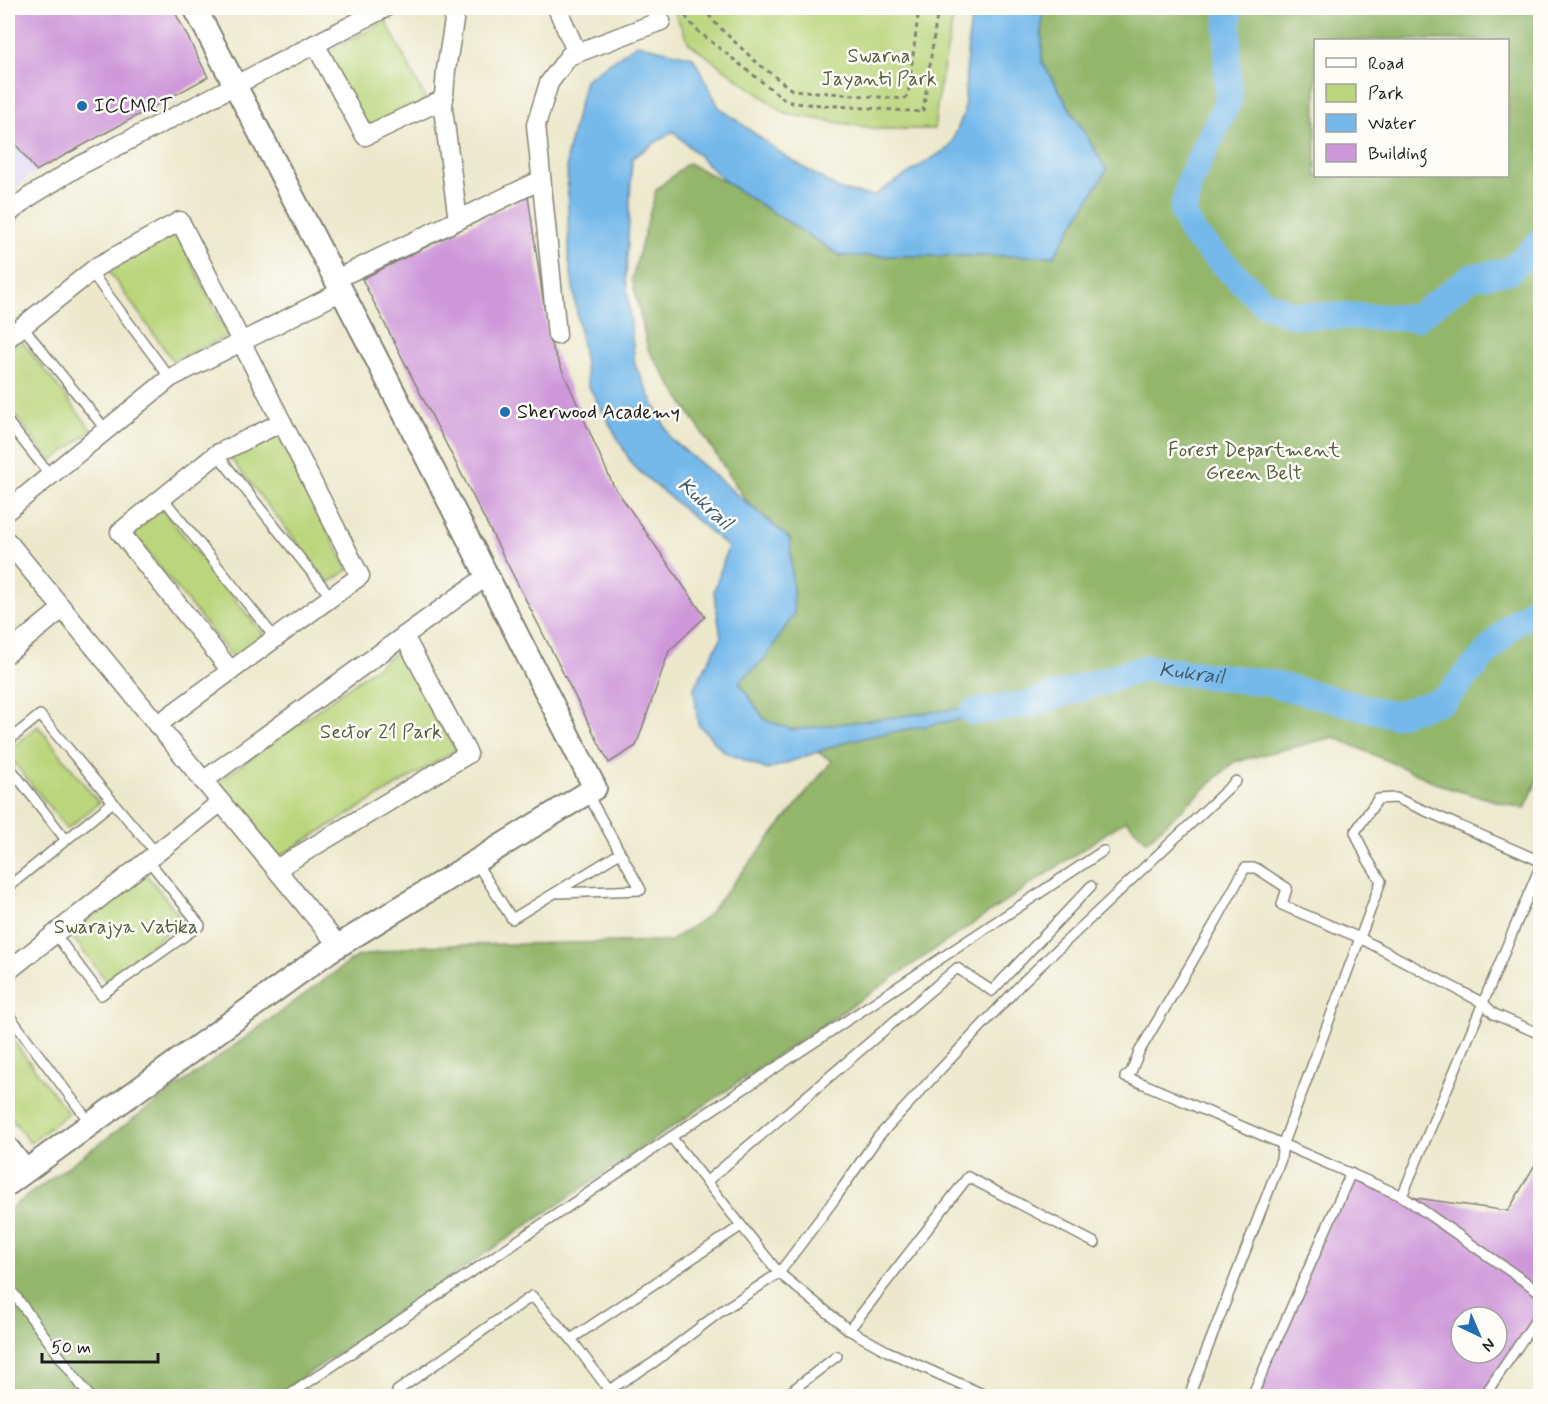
<svg xmlns="http://www.w3.org/2000/svg" width="1548" height="1404" font-family="Mynerve,sans-serif">
<style>
.built{fill:#ddd5f6}
.green{fill:#bad57b;stroke:#6b784c;stroke-width:1.5}
.forest{fill:#93b66b;stroke:#586944;stroke-width:1.5;fill-rule:evenodd}
.water{fill:#75b9eb;stroke:#486a84;stroke-width:1.5}
.lines{fill:none;stroke-linecap:round;stroke-linejoin:round}
.river{stroke:#75b9eb;stroke-width:27}
.building{fill:#ce97d9;fill-rule:evenodd}
.service-casing{stroke:#848274;stroke-width:12}
.minor-casing{stroke:#848274;stroke-width:21}
.tertiary-casing{stroke:#848274;stroke-width:26}
.path{stroke:#848274;stroke-width:3;stroke-dasharray:4.5 4.5;stroke-linecap:butt}
.service{stroke:#fff;stroke-width:9}
.minor{stroke:#fff;stroke-width:18}
.tertiary{stroke:#fff;stroke-width:22}
.poi-dot{fill:#1f6fb2;stroke:#fdfcf7;stroke-width:2}
.labels{text-anchor:middle;dominant-baseline:central;stroke-width:5;stroke-linejoin:round;paint-order:stroke}
.park-label{font-size:20px;fill:#535d3d;stroke:#fdfcf7}
.poi-label{font-size:20px;fill:#1c1c1c;stroke:#fdfcf7;text-anchor:start}
.water-label{font-size:21px;font-style:italic;fill:#405b6f;stroke:#fdfcf7}
</style>
<rect width="100%" height="100%" fill="#fdfcf7"/>
<filter id="ink" filterUnits="userSpaceOnUse"><feTurbulence type="fractalNoise" baseFrequency=".0167" numOctaves="2"/><feDisplacementMap in="SourceGraphic" scale="12" xChannelSelector="R" yChannelSelector="G"/><feConvolveMatrix kernelMatrix="1 2 1 2 8 2 1 2 1" color-interpolation-filters="sRGB"/></filter>
<filter id="wash" filterUnits="userSpaceOnUse"><feTurbulence type="fractalNoise" baseFrequency=".008" numOctaves="4" result="noise"/><feDisplacementMap in="SourceGraphic" scale="24" xChannelSelector="R" yChannelSelector="G"/><feGaussianBlur stdDeviation="1.35" result="paint"/><feColorMatrix in="noise" values="0 0 0 0 0 0 0 0 0 0 0 0 0 0 0 0 0 1.4 0 .05"/><feComposite in="paint" operator="in"/></filter>
<g filter="url(#wash)">
<rect width="100%" height="100%" fill="#ece8cc"/>
<polygon class="built" points="8,134 36,171 8,194"/>
<g class="green">
<polygon points="672,8 955,8 939,91 934,129 878,129 786,114 689,43"/>
<polygon points="386,21 426,100 367,130 327,52"/>
<polygon points="177,233 228,336 173,361 108,270"/>
<polygon points="21,340 92,430 51,462 8,406 8,351"/>
<polygon points="277,431 348,570 329,583 228,455"/>
<polygon points="162,509 264,635 234,659 132,533"/>
<polygon points="401,649 456,750 278,857 218,782"/>
<polygon points="38,726 99,803 67,829 8,755 8,751"/>
<polygon points="146,874 183,920 106,980 70,934"/>
<polygon points="8,1034 68,1113 30,1143 8,1114"/>
</g>
<path class="forest" d="M1042,8H1540V773L1525,809L1448,788L1334,737L1234,762L1147,841L1126,820L275,1396H8V1210L356,957L412,946L670,941L706,917L832,761L765,720L739,682L766,657L790,539L746,501L648,349L632,279L656,190L688,163L727,183L841,256L1107,170L1042,62ZM1316,40H1508V176H1316Z"/>
<polygon class="water" points="973,8 1042,8 1042,62 1107,170 1054,256 841,256 727,183 673,131 632,158 626,277 635,365 671,439 790,539 794,614 766,657 739,682 765,720 793,730 987,705 1010,706 988,714 851,740 767,770 723,751 698,724 694,688 721,638 714,591 728,547 633,466 588,385 569,261 567,155 585,80 637,44 693,57 719,107 782,154 840,190 873,196 950,147 964,113 968,41"/>
<g class="lines">
<g class="river">
<polyline points="1229,8 1227,66 1229,99 1190,180 1183,211 1192,233 1264,303 1295,315 1416,318 1471,277 1509,271 1540,243"/>
<path id="s1" d="M973,712L1029,704L1145,668L1269,683L1394,715L1444,700L1511,626L1540,605"/>
</g>
</g>
<g id="blocks">
<g class="building">
<polygon points="8,8 173,8 208,77 36,171 8,134"/>
<polygon points="528,196 549,340 613,485 705,617 669,651 636,746 609,763 362,279"/>
<path d="M1540,1156V1314L1484,1396H1252L1351,1173L1402,1196L1508,1211ZM1461,1317H1497V1353H1461Z"/>
</g>
</g>
</g>
<g filter="url(#ink)">
<use href="#blocks" fill-opacity="0" stroke="#848274" stroke-width="1.5"/>
<g class="lines">
<defs>
<g id="service">
<polyline points="91,272 170,378"/>
<polyline points="22,326 106,430"/>
<polyline points="8,422 50,475"/>
<polyline points="217,454 331,597"/>
<polyline points="163,498 275,638"/>
<polyline points="8,741 40,715 156,853"/>
<polyline points="8,765 66,840"/>
<polyline points="475,861 512,919 620,853"/>
<polyline points="1540,867 1402,1196 1540,1292"/>
<polyline points="8,887 113,802"/>
<polyline points="559,893 641,890 587,793"/>
<polyline points="55,934 101,995 200,925 148,860"/>
<polyline points="8,1014 91,1124"/>
<polyline points="671,1137 779,1273 849,1330 887,1351 987,1396"/>
<polyline points="706,1182 957,968 992,991 1091,886"/>
<polyline points="1402,1196 1144,1084 1125,1077 1131,1072 1139,1052 1215,923 1245,868 1256,868 1287,888 1282,905 1360,938 1381,881 1366,857 1355,832 1378,799 1396,798 1540,861"/>
<polyline points="8,1286 89,1396"/>
<polyline points="849,1330 968,1177 1095,1243"/>
<polyline points="609,1390 571,1339 741,1226"/>
<polyline points="397,1391 532,1296 571,1339"/>
<polyline points="288,1396 671,1137 1103,851"/>
<polyline points="599,1396 653,1363 720,1312 779,1273 834,1200 878,1137 937,1073 1024,981 1236,781"/>
<polyline points="785,1396 837,1356"/>
<polyline points="1189,1396 1281,1159 1283,1143 1360,938 1483,1003 1494,1014 1540,1034"/>
<polyline points="1252,1396 1351,1173"/>
<polyline points="1484,1396 1540,1314"/>
</g>
<g id="minor">
<polyline points="456,8 446,70 443,109 458,220"/>
<polyline points="557,8 577,53"/>
<polyline points="315,44 365,136 444,99"/>
<polyline points="8,214 29,197 79,166 385,8"/>
<polyline points="336,279 541,180"/>
<polyline points="557,335 536,125 549,83 569,56 661,21 656,8"/>
<polyline points="8,338 98,266 180,221 360,576 157,725"/>
<polyline points="8,510 170,378 342,291"/>
<polyline points="8,542 338,945"/>
<polyline points="8,653 62,609"/>
<polyline points="231,671 120,532 217,454 282,422"/>
<polyline points="203,781 487,576"/>
<polyline points="276,869 468,754 404,636"/>
<polyline points="8,971 221,802"/>
</g>
<g id="tertiary">
<polyline points="8,1149 25,1171"/>
<polyline points="8,1184 328,952 595,788 367,340 195,8"/>
</g>
</defs>
<use href="#service" class="service-casing"/>
<use href="#minor" class="minor-casing"/>
<use href="#tertiary" class="tertiary-casing"/>
<g class="path">
<polyline points="681,8 688,20 699,32 785,100 793,103 923,112 938,8"/>
<polyline points="703,8 717,25 755,61 792,90 904,99 908,95 919,8"/>
</g>
<use href="#service" class="service"/>
<use href="#minor" class="minor"/>
<use href="#tertiary" class="tertiary"/>
</g>
</g>
<g class="poi-dot">
<circle cx="82" cy="106" r="6"/>
<circle cx="505" cy="412" r="6"/>
</g>
<g class="labels">
<g class="park-label">
<text x="879" y="56">Swarna<tspan x="879" dy="23">Jayanti Park</tspan></text>
<text x="1254" y="450">Forest Department<tspan x="1254" dy="23">Green Belt</tspan></text>
<text x="381" y="732">Sector 21 Park</text>
<text x="126" y="927">Swarajya Vatika</text>
</g>
<g class="poi-label">
<text x="94" y="106">ICCMRT</text>
<text x="517" y="412">Sherwood Academy</text>
</g>
<g class="water-label">
<text transform="translate(705 504) rotate(43)">Kukrail</text>
<text stroke="none"><textPath href="#s1" startOffset="225">Kukrail</textPath></text>
</g>
</g>
<rect width="1548" height="1404" fill="none" stroke="#fdfcf7" stroke-width="30"/>
<rect x="1314" y="39" width="195" height="138" fill="#fdfcf7" stroke="#a3a29f" stroke-width="1.5"/>
<rect x="1326" y="58" width="30" height="9" fill="#ffffff" stroke="#a3a29f" stroke-width="1.5"/>
<text x="1368" y="69" font-size="18" fill="#1c1c1c">Road</text>
<rect x="1326" y="84" width="30" height="18" fill="#bad57b" stroke="#a3a29f" stroke-width="1.5"/>
<text x="1368" y="99" font-size="18" fill="#1c1c1c">Park</text>
<rect x="1326" y="114" width="30" height="18" fill="#75b9eb" stroke="#a3a29f" stroke-width="1.5"/>
<text x="1368" y="129" font-size="18" fill="#1c1c1c">Water</text>
<rect x="1326" y="144" width="30" height="18" fill="#ce97d9" stroke="#a3a29f" stroke-width="1.5"/>
<text x="1368" y="159" font-size="18" fill="#1c1c1c">Building</text>
<g transform="translate(1479 1335) rotate(136)"><circle r="28" fill="#fdfcf7" stroke="#a3a29f" stroke-width="1.5"/>
<path d="M0-4.5L10 22L0 15L-10 22Z" fill="#1f6fb2"/>
<text y="-9" font-size="16" font-weight="bold" text-anchor="middle" fill="#1c1c1c">N</text>
</g>
<path d="M42 1353v9h116v-9" fill="none" stroke="#1c1c1c" stroke-width="3"/>
<text x="51" y="1353" font-size="18" fill="#1c1c1c" stroke="#fdfcf7" stroke-width="4.5" paint-order="stroke">50 m</text>
</svg>
